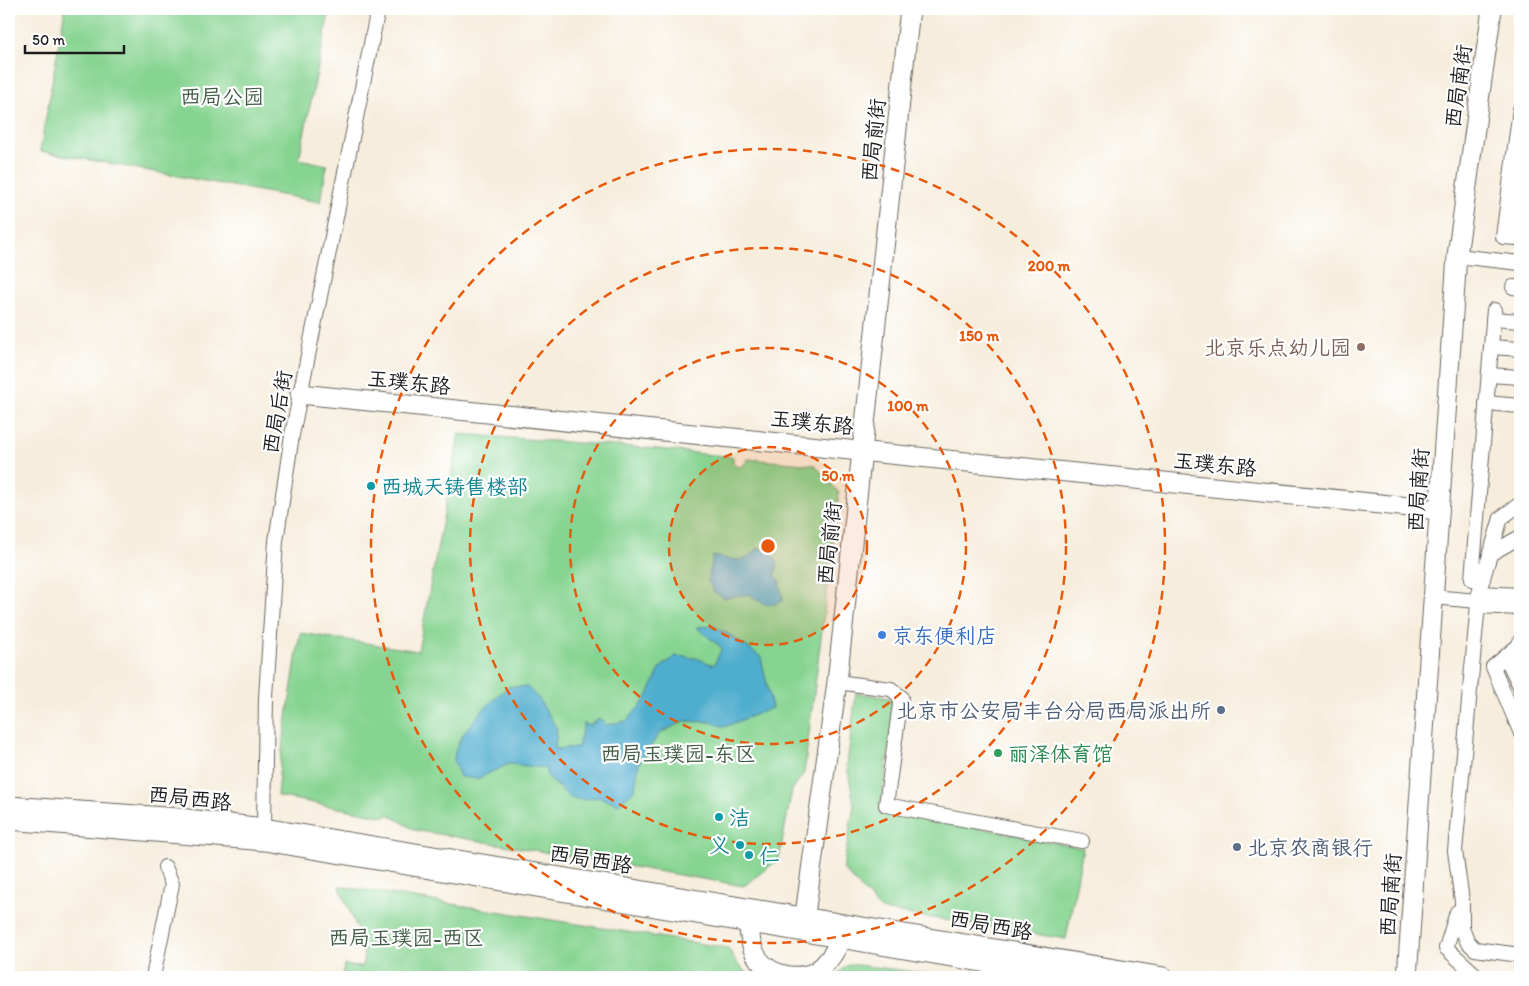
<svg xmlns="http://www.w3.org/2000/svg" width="1529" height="986" font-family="Itim,'LXGW WenKai TC',sans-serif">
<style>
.green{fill:#87d492;stroke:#527857}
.water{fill:#50adce;stroke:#366475}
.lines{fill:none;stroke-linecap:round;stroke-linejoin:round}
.street-casing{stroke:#68655f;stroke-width:16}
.secondary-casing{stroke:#68655f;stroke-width:21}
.street{stroke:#fff;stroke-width:14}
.secondary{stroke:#fff;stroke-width:19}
.ring{fill:none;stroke:#e8590c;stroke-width:2.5;stroke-dasharray:9 6}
.education-dot{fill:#8d6e63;stroke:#fff;stroke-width:2}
.culture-dot{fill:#0f9aa8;stroke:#fff;stroke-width:2}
.shop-dot{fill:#3f7fe0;stroke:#fff;stroke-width:2}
.service-dot{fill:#5c6f8a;stroke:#fff;stroke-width:2}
.leisure-dot{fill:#2e9e5b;stroke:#fff;stroke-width:2}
.labels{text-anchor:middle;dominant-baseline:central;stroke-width:4.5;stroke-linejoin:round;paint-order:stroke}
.street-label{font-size:21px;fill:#1c1c1c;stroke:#fff}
.park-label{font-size:21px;fill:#415c45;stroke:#fff}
.education-label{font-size:21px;fill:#785e54;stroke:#fff;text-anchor:end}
.culture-label{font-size:21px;fill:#0d838f;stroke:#fff;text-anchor:start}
.shop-label{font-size:21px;fill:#366cbe;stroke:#fff;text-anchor:start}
.service-label{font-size:21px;fill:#4e5e75;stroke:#fff;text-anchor:end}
.leisure-label{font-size:21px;fill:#27864d;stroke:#fff;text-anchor:start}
.centre{fill:#e8590c;stroke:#fff;stroke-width:2.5}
.ring-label{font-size:15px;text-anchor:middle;font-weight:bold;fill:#e8590c;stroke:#fff;stroke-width:4.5;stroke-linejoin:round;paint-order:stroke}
</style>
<rect width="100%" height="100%" fill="#fff"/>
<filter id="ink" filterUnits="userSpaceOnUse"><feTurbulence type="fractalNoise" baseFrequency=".02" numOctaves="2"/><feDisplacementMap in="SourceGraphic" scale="10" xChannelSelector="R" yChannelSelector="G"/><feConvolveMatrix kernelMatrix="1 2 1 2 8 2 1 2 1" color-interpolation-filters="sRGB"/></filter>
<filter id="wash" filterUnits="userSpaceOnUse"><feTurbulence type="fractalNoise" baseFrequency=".0096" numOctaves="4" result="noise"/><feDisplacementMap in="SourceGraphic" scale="20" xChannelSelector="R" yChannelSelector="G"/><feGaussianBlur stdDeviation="1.12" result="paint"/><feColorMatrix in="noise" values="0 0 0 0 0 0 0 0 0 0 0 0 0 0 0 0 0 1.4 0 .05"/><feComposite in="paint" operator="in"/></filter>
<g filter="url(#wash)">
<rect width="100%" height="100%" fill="#f6eddc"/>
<g class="green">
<polygon points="65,9 330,9 299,159 327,165 320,202 40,151"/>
<polygon points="459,434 657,449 733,457 733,463 737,467 743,466 748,459 815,465 839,493 804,773 792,790 779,859 744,886 415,830 388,814 386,817 277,796 280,763 300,633 418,651"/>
<polygon points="856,693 890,698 896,702 880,809 1083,848 1066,939 881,910 843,869 854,805 847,765"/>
<polygon points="339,886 728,948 738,965 752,977 342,977 344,965 362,967 365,947"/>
<polygon points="849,964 958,977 834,977"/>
</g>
<g class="water">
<path d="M758,548L769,551L778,563L775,575L779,579L783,601C769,608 761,604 750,594L724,598L714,592L708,581L713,556C732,559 745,566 758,548Z"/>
<path d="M713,626L732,636L761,657L772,708L724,727L711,722L684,721L660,733L639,763L635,789L619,804L598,797L584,800L570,798L547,776L545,768L509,764L477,779L460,777C458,772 454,764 454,759C455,734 491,701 509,686L527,687L539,699L557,729L555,749L578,747L584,723L589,726L598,719L603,720L605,725L627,721L646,699L661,667L676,656L696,658L714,665L722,648L696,627Z"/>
</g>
</g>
<g filter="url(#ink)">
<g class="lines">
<defs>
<g id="street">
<polyline points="1520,109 1503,237 1516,238 1520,201"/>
<polyline points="1457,256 1520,263"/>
<polyline points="1513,287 1520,288"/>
<polyline points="1493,319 1520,321"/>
<polyline points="1491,347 1520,349"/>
<polyline points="1489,375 1520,377"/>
<polyline points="1486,403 1520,406"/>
<polyline points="1490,554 1520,537"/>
<polyline points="1483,579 1472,579 1494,310"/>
<polyline points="1480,588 1501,518 1520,504"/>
<polyline points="1520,595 1479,593 1455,851 1462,901 1462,928 1467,941 1475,949 1520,955"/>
<polyline points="1432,597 1478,601"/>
<polyline points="1478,606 1520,608"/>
<polyline points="1520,642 1518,646 1493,667 1520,731"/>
<polyline points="1506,657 1520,686"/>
<polyline points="837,682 891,689 901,697 886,805 1082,841"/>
<polyline points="264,828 266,697 276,541 292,435 378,9"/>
<polyline points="1457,912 1446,948 1478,977"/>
<polyline points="153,977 172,884 165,867"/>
</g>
<g id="secondary">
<polyline points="300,394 1439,510"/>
<polyline points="9,806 179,818 264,828 1164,977"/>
<polyline points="9,820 264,841 1071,977"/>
<path d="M749,923C749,951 759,971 789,976C798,977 807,976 815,972C828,964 835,952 841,939"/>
<polyline points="803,929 837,682 910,9"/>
<polyline points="1407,977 1457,256 1492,9"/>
</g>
</defs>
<use href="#street" class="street-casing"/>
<use href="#secondary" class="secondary-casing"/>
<use href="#street" class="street"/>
<use href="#secondary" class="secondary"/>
</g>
</g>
<circle cx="768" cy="546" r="99" fill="#e8590c" fill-opacity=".12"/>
<g class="ring">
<circle cx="768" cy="546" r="99"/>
<circle cx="768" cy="546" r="198"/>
<circle cx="768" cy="546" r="298"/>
<circle cx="768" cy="546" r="397"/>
</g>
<circle class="education-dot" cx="1361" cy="347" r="5"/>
<g class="culture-dot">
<circle cx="371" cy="486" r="5"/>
<circle cx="719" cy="817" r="5"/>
<circle cx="740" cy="845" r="5"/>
<circle cx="749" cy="855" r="5"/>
</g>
<circle class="shop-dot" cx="882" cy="635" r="5"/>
<g class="service-dot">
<circle cx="1221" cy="710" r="5"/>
<circle cx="1237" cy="847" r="5"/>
</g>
<circle class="leisure-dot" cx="998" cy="753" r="5"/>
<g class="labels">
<g class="street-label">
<text transform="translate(1458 86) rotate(-82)">西局南街</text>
<text transform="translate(873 140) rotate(-84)">西局前街</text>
<text transform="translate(409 382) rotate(6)">玉璞东路</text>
<text transform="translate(277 412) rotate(-80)">西局后街</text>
<text transform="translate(812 422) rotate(6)">玉璞东路</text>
<text transform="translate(1215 464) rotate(6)">玉璞东路</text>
<text transform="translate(1418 490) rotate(-86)">西局南街</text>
<text transform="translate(829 543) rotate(-84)">西局前街</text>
<text transform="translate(190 798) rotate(6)">西局西路</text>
<text transform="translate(591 859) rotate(9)">西局西路</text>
<text transform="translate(1390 895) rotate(-86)">西局南街</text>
<text transform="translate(991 925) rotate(10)">西局西路</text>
</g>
<g class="park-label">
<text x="222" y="96">西局公园</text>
<text x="678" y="753">西局玉璞园-东区</text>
<text x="406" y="937">西局玉璞园-西区</text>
</g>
<g class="education-label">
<text x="1351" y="347">北京乐点幼儿园</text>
</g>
<g class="culture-label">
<text x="381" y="486">西城天铸售楼部</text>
<text x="729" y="817">洁</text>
<text x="730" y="845" text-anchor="end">义</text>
<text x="759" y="855">仁</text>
</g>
<g class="shop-label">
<text x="892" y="635">京东便利店</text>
</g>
<g class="service-label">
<text x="1211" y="710">北京市公安局丰台分局西局派出所</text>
<text x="1247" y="847" text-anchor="start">北京农商银行</text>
</g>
<g class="leisure-label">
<text x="1008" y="753">丽泽体育馆</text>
</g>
</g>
<circle cx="768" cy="546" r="8" class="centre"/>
<g class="ring-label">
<text x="1049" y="271">200 m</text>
<text x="979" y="341">150 m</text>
<text x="908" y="411">100 m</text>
<text x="838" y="481">50 m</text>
</g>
<rect width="1529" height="986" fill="none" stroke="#fff" stroke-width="30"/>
<path d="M25 45v8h99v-8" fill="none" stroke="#1c1c1c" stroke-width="2.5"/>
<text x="32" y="45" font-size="15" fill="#1c1c1c" stroke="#ffffff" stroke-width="4" paint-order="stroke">50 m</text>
</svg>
